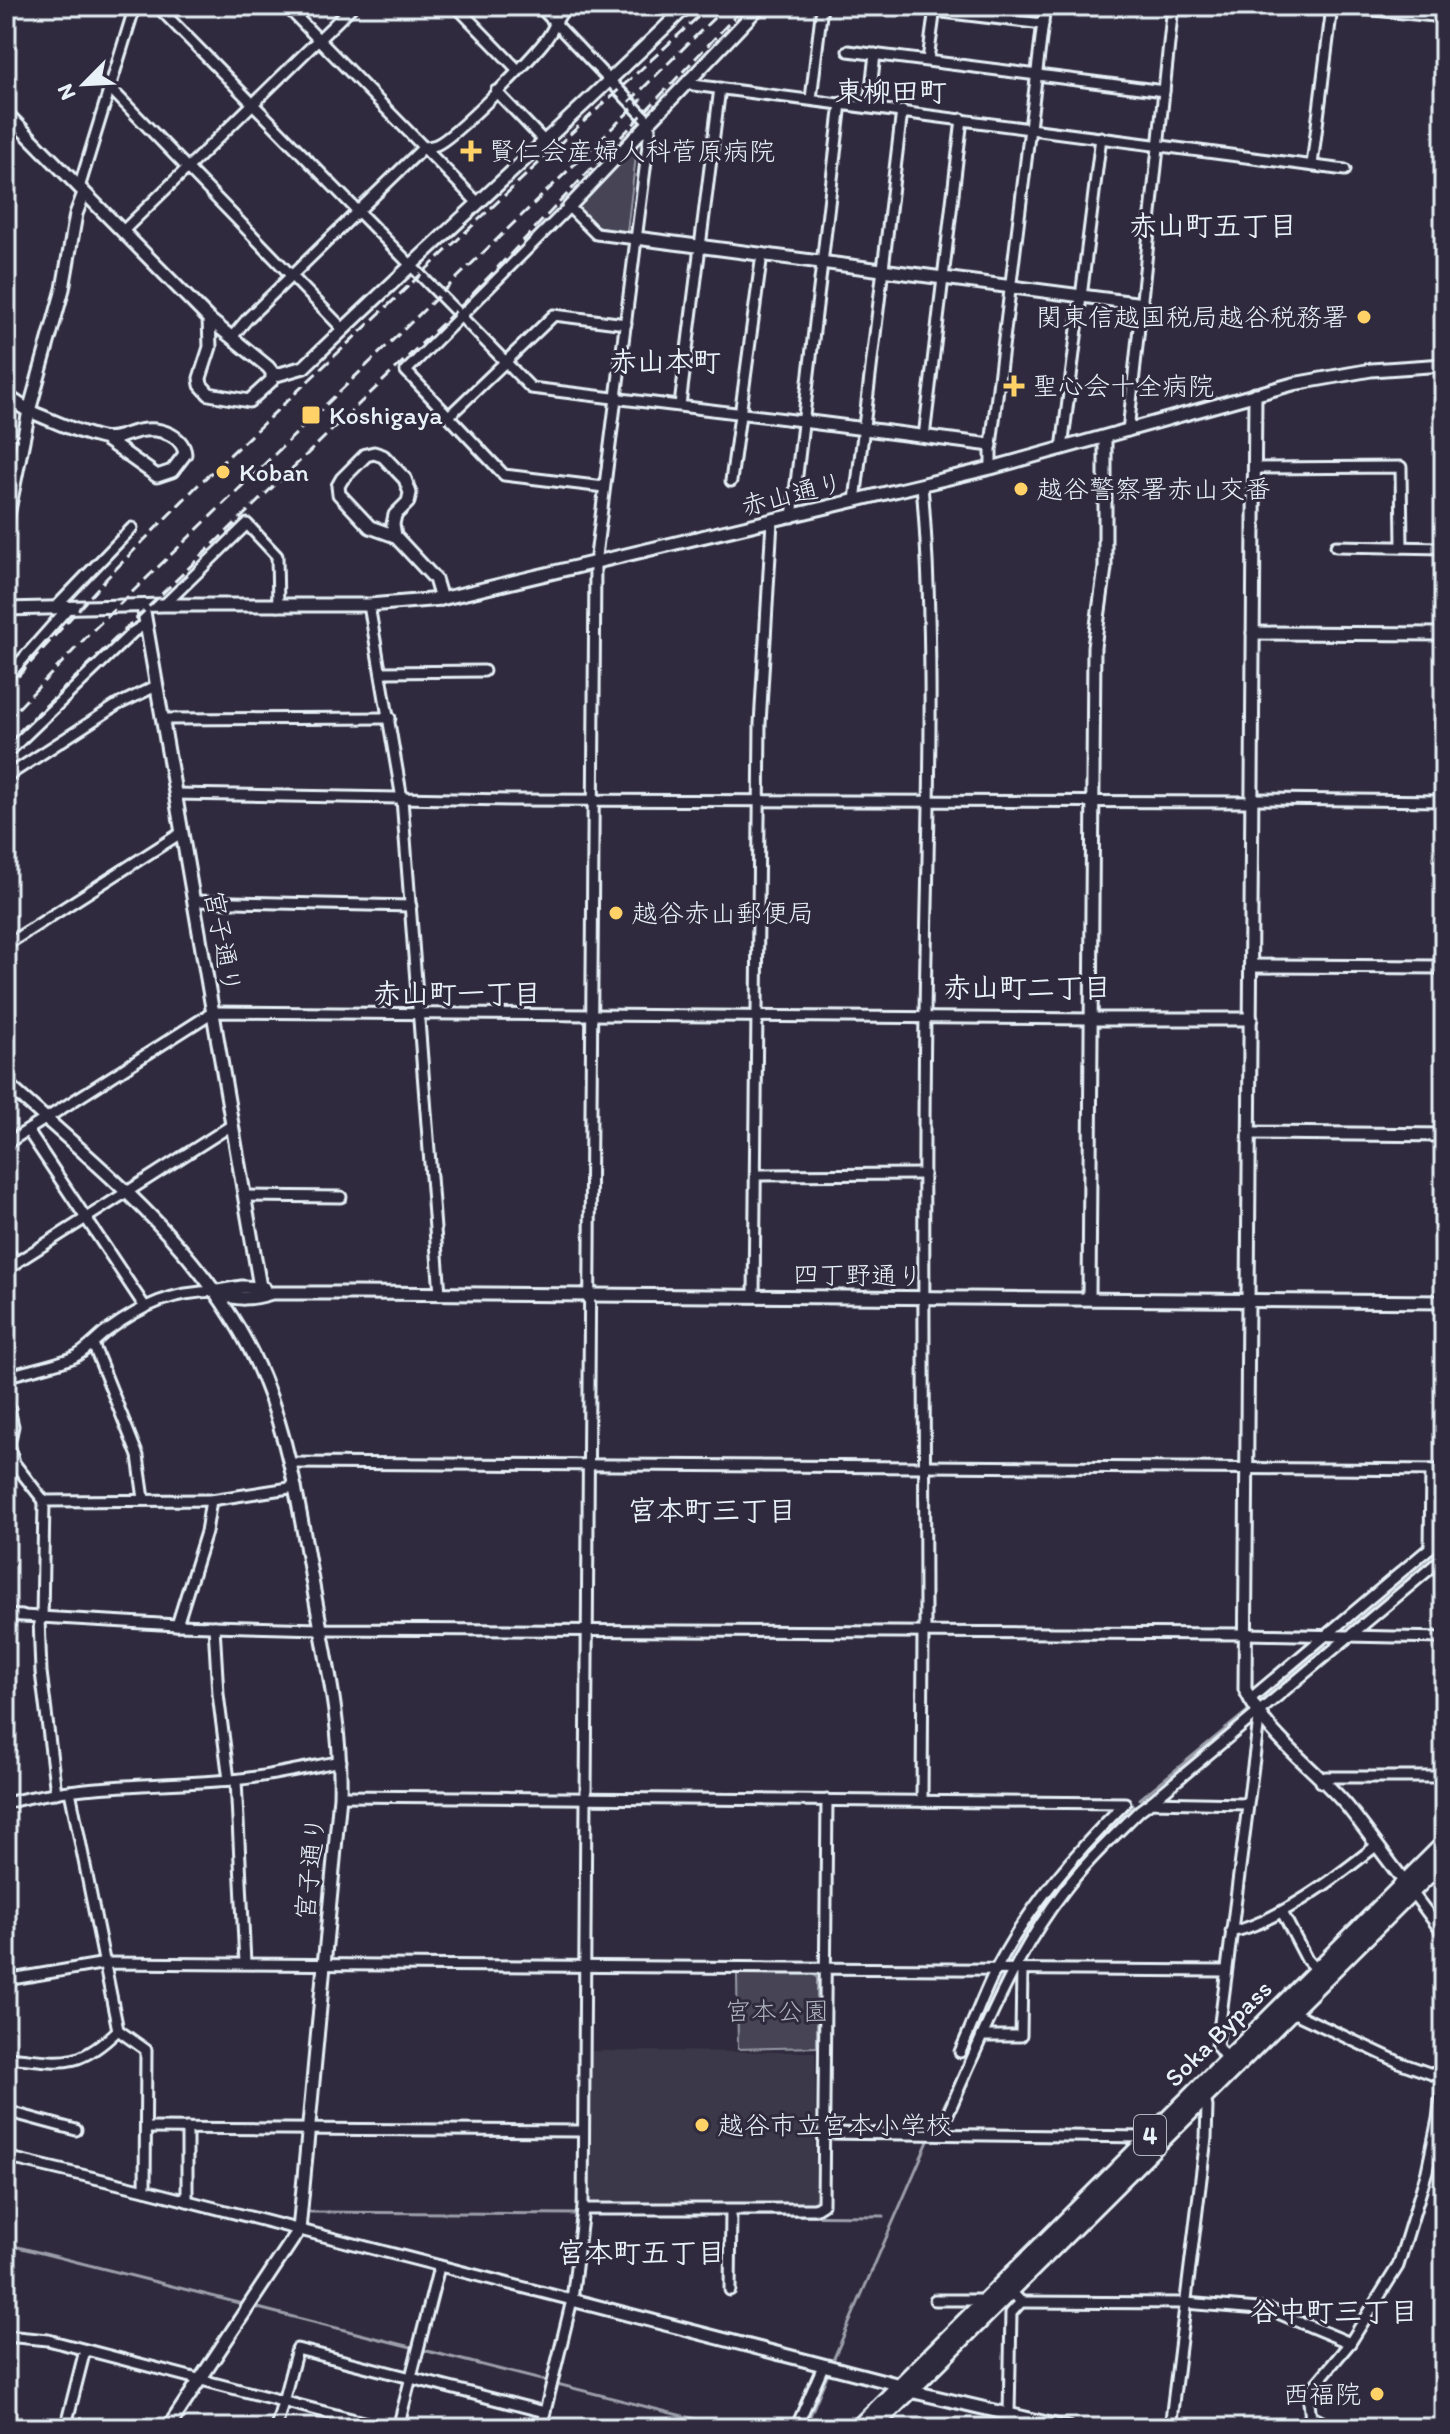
<svg xmlns="http://www.w3.org/2000/svg" width="1450" height="2434" font-family="Itim,'Klee One',sans-serif">
<style>
.built{fill:#3b3749}
.green{fill:#464455;stroke:#979aa6;stroke-width:2}
.lines{fill:none;stroke-linecap:round;stroke-linejoin:round}
.stream{stroke:#9c9fab;stroke-width:3}
.minor-casing{stroke:#e8f1f8;stroke-width:15}
.tertiary-casing{stroke:#e8f1f8;stroke-width:17}
.secondary-casing{stroke:#e8f1f8;stroke-width:18}
.trunk-casing{stroke:#e8f1f8;stroke-width:20}
.minor{stroke:#2f2a3d;stroke-width:9}
.tertiary{stroke:#2f2a3d;stroke-width:11}
.secondary{stroke:#2f2a3d;stroke-width:12}
.trunk{stroke:#2f2a3d;stroke-width:14}
.rail{stroke:#e8f1f8;stroke-width:3;stroke-dasharray:12 6;stroke-linecap:butt}
.poi-dot{fill:#ffd166;stroke:#2f2a3d;stroke-width:3}
.labels{text-anchor:middle;dominant-baseline:central;stroke-width:6;stroke-linejoin:round;paint-order:stroke}
.shield{fill:#2f2a3d;stroke:#b0b5c0;stroke-width:2}
.shield-label{font-size:24px;font-weight:bold;fill:#e8f1f8}
.poi-label{font-size:26px;fill:#e8f1f8;stroke:#2f2a3d;text-anchor:start}
.street-label{font-size:26px;fill:#e8f1f8;stroke:#2f2a3d}
.park-label{font-size:26px;fill:#afb4bf;stroke:#2f2a3d}
.neighbourhood-label{font-size:28px;font-weight:bold;fill:#e8f1f8;stroke:#2f2a3d}
</style>
<rect width="100%" height="100%" fill="#2f2a3d"/>
<filter id="ink" filterUnits="userSpaceOnUse"><feTurbulence type="fractalNoise" baseFrequency=".0125" numOctaves="2"/><feDisplacementMap in="SourceGraphic" scale="16" xChannelSelector="R" yChannelSelector="G"/><feConvolveMatrix kernelMatrix="1 2 1 2 8 2 1 2 1" color-interpolation-filters="sRGB"/></filter>
<g filter="url(#ink)">
<polygon class="built" points="590,2051 815,2052 815,2200 810,2204 591,2204 588,2198"/>
<g class="green">
<polygon points="634,146 637,147 627,232 598,229 579,210 579,204"/>
<polygon points="737,1974 812,1974 817,1977 817,2047 738,2049"/>
</g>
<g class="lines">
<g class="stream">
<polyline points="1349,1627 1444,1548"/>
<polyline points="1262,1699 1326,1646"/>
<polyline points="1140,1799 1249,1710"/>
<path d="M1009,1963C1041,1902 1085,1853 1133,1805"/>
<polyline points="933,2130 1003,1975"/>
<polyline points="310,2212 578,2214"/>
<polyline points="586,2214 884,2216"/>
<polyline points="6,2244 247,2305"/>
<polyline points="254,2307 730,2428"/>
<polyline points="834,2358 929,2139"/>
<polyline points="6,2414 60,2428"/>
<polyline points="805,2428 828,2373"/>
</g>
<defs>
<g id="minor">
<polyline points="157,6 531,388 802,421"/>
<polyline points="286,6 477,202"/>
<polyline points="456,6 518,70"/>
<polyline points="539,6 649,122"/>
<polyline points="1334,6 1444,17"/>
<polyline points="934,11 1043,24"/>
<polyline points="848,51 1164,91"/>
<polyline points="928,60 935,8"/>
<polyline points="689,79 693,85 1345,170"/>
<polyline points="109,87 343,329"/>
<polyline points="496,91 544,141"/>
<polyline points="811,99 822,6"/>
<polyline points="869,106 875,54"/>
<polyline points="1312,165 1332,7"/>
<polyline points="79,188 135,6"/>
<polyline points="123,231 353,6"/>
<path d="M232,337L248,318L424,147C427,147 433,146 436,145C454,138 529,61 544,42C554,31 556,17 567,6"/>
<polyline points="680,405 720,88"/>
<polyline points="449,416 554,315 626,324"/>
<polyline points="1128,431 1173,6"/>
<polyline points="924,437 962,119"/>
<polyline points="1062,449 1101,137"/>
<polyline points="991,468 991,445 1045,6"/>
<polyline points="1256,468 1401,467 1402,547"/>
<polyline points="731,481 762,254"/>
<path d="M922,485C937,661 927,839 925,1016C922,1222 925,1426 925,1632"/>
<polyline points="604,487 504,475 406,371 569,207 596,234 636,239"/>
<polyline points="855,501 902,111"/>
<polyline points="792,517 841,103"/>
<polyline points="1336,546 1444,548"/>
<polyline points="164,605 247,524 277,556 278,606"/>
<polyline points="369,605 402,799 440,1294"/>
<polyline points="54,609 132,528"/>
<polyline points="382,672 484,671"/>
<polyline points="6,678 68,608"/>
<polyline points="162,719 390,718"/>
<polyline points="6,754 133,632 146,624"/>
<polyline points="6,777 117,705 156,686"/>
<polyline points="175,794 509,800 1253,802"/>
<polyline points="1253,799 1444,801"/>
<polyline points="194,901 411,906"/>
<polyline points="6,945 181,833"/>
<polyline points="28,1131 145,1307"/>
<polyline points="6,1144 213,1012 1092,1019"/>
<polyline points="756,1175 924,1174"/>
<polyline points="244,1196 341,1197"/>
<polyline points="6,1248 16,1264"/>
<polyline points="6,1269 232,1125"/>
<polyline points="754,1296 760,724 772,521"/>
<polyline points="93,1344 138,1456 144,1499"/>
<path d="M6,1377C28,1370 51,1366 72,1358C86,1352 96,1339 107,1331C144,1304 172,1292 217,1291"/>
<polyline points="6,1397 13,1426 9,1444 14,1463 44,1501 211,1500 206,1532 177,1625"/>
<polyline points="290,1463 925,1467"/>
<polyline points="925,1466 1444,1470"/>
<polyline points="211,1500 296,1487"/>
<polyline points="1430,1548 1431,1470"/>
<polyline points="6,1615 177,1625 320,1629 1246,1634 1444,1638"/>
<polyline points="39,1619 41,1672 56,1793"/>
<polyline points="42,1619 44,1501"/>
<polyline points="214,1626 218,1694 229,1780"/>
<polyline points="1250,1699 1444,1536"/>
<polyline points="236,1780 245,1963"/>
<polyline points="1321,1782 1326,1777 1444,1777"/>
<polyline points="70,1791 118,2030 146,2050 145,2190"/>
<path d="M340,1796L1125,1803C1076,1852 1030,1905 997,1967C983,1994 973,2024 960,2052"/>
<polyline points="922,1801 923,1632"/>
<polyline points="1151,1802 1444,1557"/>
<path d="M6,1803C79,1783 157,1786 232,1780C268,1777 305,1768 341,1761"/>
<polyline points="1412,1892 1444,1935"/>
<polyline points="1282,1912 1307,1960 1316,1970"/>
<path d="M1231,1931C1242,1931 1251,1926 1261,1922C1304,1902 1339,1875 1377,1845"/>
<polyline points="6,1980 106,1963 1225,1971"/>
<polyline points="1292,2012 1401,2063 1443,2078"/>
<path d="M982,2036C1005,1985 1029,1936 1064,1891C1086,1862 1114,1836 1140,1810L1151,1802L1246,1804"/>
<path d="M6,2057C61,2061 75,2072 118,2030"/>
<polyline points="1226,2058 1217,2046 1260,1712"/>
<polyline points="6,2111 76,2130"/>
<polyline points="146,2128 583,2131"/>
<polyline points="823,2133 1147,2137"/>
<polyline points="939,2134 982,2036 1021,2036 1022,1970"/>
<polyline points="6,2157 145,2190 572,2300"/>
<polyline points="187,2201 187,2128"/>
<polyline points="583,2209 815,2209 823,2204 827,1800"/>
<polyline points="730,2290 731,2211"/>
<polyline points="935,2300 985,2300"/>
<polyline points="1021,2302 1185,2303 1271,2310 1350,2343"/>
<polyline points="6,2336 48,2340 386,2428"/>
<polyline points="1009,2414 1011,2313 1021,2302 1011,2291"/>
<polyline points="1310,2416 1334,2428"/>
<polyline points="76,2428 66,2425 85,2350"/>
<polyline points="276,2428 297,2349 545,2412"/>
<polyline points="398,2428 439,2267"/>
<polyline points="541,2428 572,2300 583,2209 595,564 650,129 646,125"/>
<polyline points="796,2428 823,2366"/>
<polyline points="1170,2428 1206,2138 1207,2107 1205,2098"/>
<polyline points="1312,2428 1309,2402 1316,2384 1350,2343 1398,2266 1427,2171 1438,2119 1444,2072"/>
</g>
<g id="tertiary">
<polyline points="1325,6 1334,7"/>
<polyline points="6,113 209,319 268,367 272,372 272,380 249,401 209,394 201,385 200,378 210,347 209,319"/>
<polyline points="569,207 760,6"/>
<polyline points="636,238 1143,304"/>
<path d="M273,376L304,367C430,245 561,129 687,6"/>
<path d="M1255,394L1245,1689C1267,1737 1314,1767 1347,1806C1368,1832 1387,1860 1408,1886"/>
<path d="M29,411C52,420 77,433 102,438C118,441 130,431 145,430C161,428 183,436 185,454L172,471L157,476L105,439"/>
<polyline points="802,421 991,445"/>
<polyline points="6,525 29,411 63,289 76,214 84,193"/>
<polyline points="395,536 370,527 339,494 338,486 342,479 366,455 374,453 383,456 405,479 410,493 408,502 395,515 393,524 395,536 435,579 441,599"/>
<polyline points="143,606 260,1287"/>
<polyline points="6,609 164,605 369,605 441,599 991,468 1293,384 1371,370 1444,365"/>
<polyline points="1253,633 1444,634"/>
<polyline points="1251,966 1444,967"/>
<polyline points="1092,1019 1251,1019"/>
<path d="M6,1083C101,1169 214,1256 263,1378C291,1446 301,1519 314,1591C326,1658 342,1727 340,1796L299,2230L168,2428"/>
<polyline points="1250,1133 1444,1135"/>
<polyline points="218,1291 242,1287 264,1288"/>
<path d="M218,1292C236,1301 253,1299 272,1293H356L1444,1302"/>
<polyline points="1089,1298 1094,647 1105,568 1105,437"/>
<polyline points="572,2300 900,2385 910,2391 1068,2428"/>
</g>
<polyline id="secondary" points="6,396 29,411"/>
<g id="trunk">
<polyline points="857,2428 1444,1843"/>
<polyline points="873,2428 1444,1860"/>
</g>
</defs>
<use href="#minor" class="minor-casing"/>
<use href="#tertiary" class="tertiary-casing"/>
<use href="#secondary" class="secondary-casing"/>
<use href="#trunk" class="trunk-casing"/>
<use href="#minor" class="minor"/>
<use href="#tertiary" class="tertiary"/>
<use href="#secondary" class="secondary"/>
<use href="#trunk" class="trunk"/>
<g class="rail">
<polyline points="629,102 726,6"/>
<polyline points="6,690 104,581 197,486 544,158 710,6"/>
<polyline points="6,721 93,630 642,99"/>
<polyline points="6,744 467,300 745,6"/>
</g>
</g>
</g>
<g class="poi-dot">
<path d="M467 139h8v8h8v8h-8v8h-8v-8h-8v-8h8z"/>
<circle cx="1364" cy="317" r="8"/>
<path d="M1010 374h8v8h8v8h-8v8h-8v-8h-8v-8h8z"/>
<rect x="301" y="405" width="20" height="20" rx="4"/>
<circle cx="223" cy="472" r="8"/>
<circle cx="1021" cy="489" r="8"/>
<circle cx="616" cy="913" r="8"/>
<circle cx="702" cy="2125" r="8"/>
<circle cx="1377" cy="2394" r="8"/>
</g>
<g class="labels">
<rect class="shield" x="1134" y="2115" width="32" height="40" rx="6"/>
<g class="shield-label">
<text x="1150" y="2135">4</text>
</g>
<g class="poi-label">
<text x="489" y="151">賢仁会産婦人科菅原病院</text>
<text x="1348" y="317" text-anchor="end">関東信越国税局越谷税務署</text>
<text x="1032" y="386">聖心会十全病院</text>
<text x="329" y="415">Koshigaya</text>
<text x="239" y="472">Koban</text>
<text x="1037" y="489">越谷警察署赤山交番</text>
<text x="632" y="913">越谷赤山郵便局</text>
<text x="718" y="2125">越谷市立宮本小学校</text>
<text x="1361" y="2394" text-anchor="end">西福院</text>
</g>
<g class="street-label">
<text transform="translate(792 494) rotate(-14)">赤山通り</text>
<text transform="translate(223 942) rotate(80)">宮子通り</text>
<text transform="translate(858 1275) rotate(1)">四丁野通り</text>
<text transform="translate(310 1868) rotate(-84)">宮子通り</text>
<text transform="translate(1218 2033) rotate(-45)">Soka Bypass</text>
</g>
<g class="park-label">
<text x="777" y="2011">宮本公園</text>
</g>
<g class="neighbourhood-label">
<text x="891" y="91">東柳田町</text>
<text x="1213" y="225">赤山町五丁目</text>
<text x="665" y="361">赤山本町</text>
<text x="1027" y="987">赤山町二丁目</text>
<text x="457" y="993">赤山町一丁目</text>
<text x="712" y="1510">宮本町三丁目</text>
<text x="641" y="2252">宮本町五丁目</text>
<text x="1334" y="2311">谷中町三丁目</text>
</g>
</g>
<rect width="1450" height="2434" fill="none" stroke="#2f2a3d" stroke-width="32"/>
<rect x="16" y="16" width="1418" height="2402" fill="none" stroke="#e8f1f8" stroke-width="3" filter="url(#ink)"/>
<g transform="translate(84 84) rotate(246)" stroke="#2f2a3d" stroke-width="6" paint-order="stroke">
<path d="M0-6L14 30L0 20L-14 30Z" fill="#e8f1f8"/>
<text y="-12" font-size="22" font-weight="bold" text-anchor="middle" fill="#e8f1f8">N</text>
</g>
</svg>
